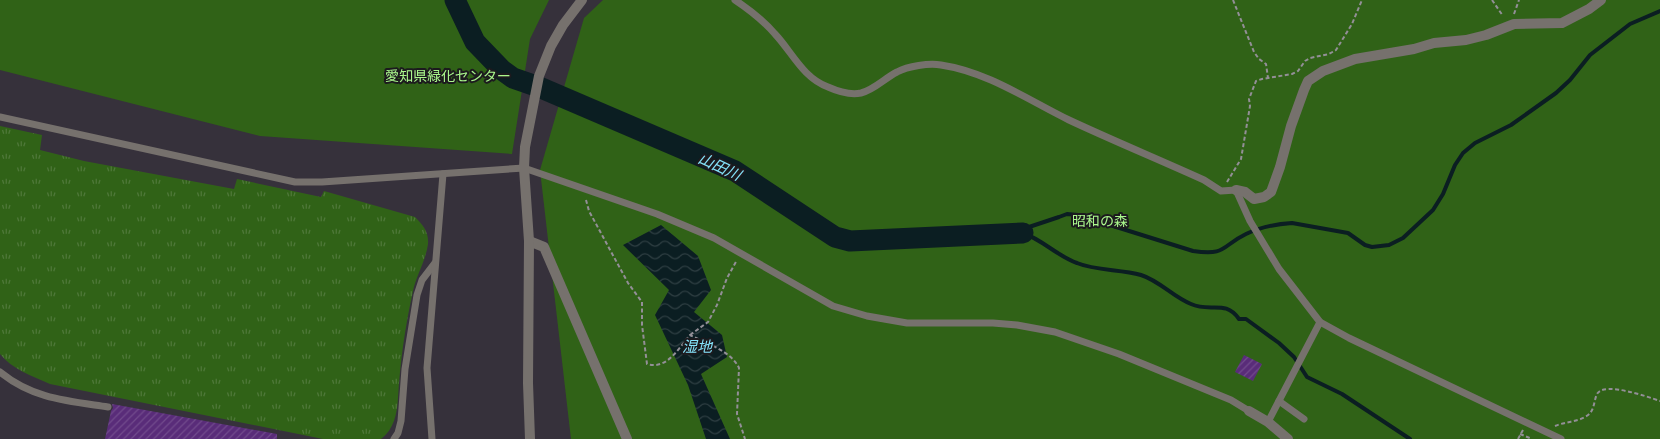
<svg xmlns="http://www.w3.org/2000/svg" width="1660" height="439" font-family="'Golos Text','Noto Sans JP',sans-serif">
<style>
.grass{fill:url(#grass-tufts)}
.park{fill:#306217}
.water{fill:url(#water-waves)}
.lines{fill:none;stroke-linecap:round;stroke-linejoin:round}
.stream{stroke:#0b1e22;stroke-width:4}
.river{stroke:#0b1e22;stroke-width:21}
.building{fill:url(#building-hatch)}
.path{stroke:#938f97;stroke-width:2;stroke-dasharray:4 2.5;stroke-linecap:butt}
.service{stroke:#76716d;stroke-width:7}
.minor{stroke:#76716d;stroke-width:10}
.tertiary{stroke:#76716d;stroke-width:10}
.labels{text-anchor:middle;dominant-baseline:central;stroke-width:4;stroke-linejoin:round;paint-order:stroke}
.park-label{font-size:14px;fill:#abf88d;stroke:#1c1a1e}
.water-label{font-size:15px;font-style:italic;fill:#85e4fb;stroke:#1c1a1e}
</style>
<defs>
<pattern id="grass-tufts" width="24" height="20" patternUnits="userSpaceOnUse" patternTransform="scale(1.25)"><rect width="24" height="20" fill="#306217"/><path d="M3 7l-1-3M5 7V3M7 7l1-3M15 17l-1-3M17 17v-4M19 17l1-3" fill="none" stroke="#4e7839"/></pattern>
<pattern id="water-waves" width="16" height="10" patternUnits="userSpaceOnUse" patternTransform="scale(1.25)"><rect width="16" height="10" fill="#0b1e22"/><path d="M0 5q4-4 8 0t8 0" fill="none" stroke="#2e3e42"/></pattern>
<pattern id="building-hatch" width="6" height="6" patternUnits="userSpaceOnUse" patternTransform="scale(1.25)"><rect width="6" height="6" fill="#592c79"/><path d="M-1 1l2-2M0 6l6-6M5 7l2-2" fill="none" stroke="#714a8c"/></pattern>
</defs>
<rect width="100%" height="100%" fill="#36313b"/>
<path class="grass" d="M0,126L42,135L40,150L84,161L234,189L237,179L321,197L324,191L415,217C423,225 429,232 428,244C426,260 416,276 413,291C405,327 400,362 398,398C397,414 394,429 381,439H323L50,384C32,376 12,369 0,354Z"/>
<g class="park">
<polygon points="0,0 549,0 530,39 512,154 260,136 0,70"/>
<polygon points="603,0 1660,0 1660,439 571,439 540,170 584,18"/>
</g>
<polygon class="water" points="661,225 698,256 711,290 694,312 722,335 727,357 701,374 730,439 706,439 688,385 655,315 669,290 623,245"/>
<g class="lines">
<path class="stream" d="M1410,439L1342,394L1307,377L1294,357L1279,343L1246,319H1239C1225,299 1211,313 1191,304C1173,297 1160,281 1141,275C1121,269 1096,271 1077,263C1057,256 1043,240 1023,233L1029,227L1059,217L1067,214L1078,215L1193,251C1227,256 1221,246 1246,234C1260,227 1277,224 1292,223L1348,233L1365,245L1372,247L1389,245L1403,238L1433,210L1443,194L1455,165L1463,153L1475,143L1511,125L1556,93L1570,80L1590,55L1630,24L1660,11"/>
<polyline class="river" points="455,0 475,42 502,70 513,78 539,87 735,171 835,237 850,241 1023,233"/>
</g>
<g class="building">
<polygon points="1244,355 1262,364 1253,381 1235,372"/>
<polygon points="112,404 277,434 277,439 105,439 111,411 113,408"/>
</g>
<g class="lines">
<g class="path">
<polyline points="1233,0 1254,52 1259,59 1266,64 1268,78"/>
<polyline points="1492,0 1503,16"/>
<polyline points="1514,14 1519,0"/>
<polyline points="1227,182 1241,159 1250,106 1249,99 1256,81 1262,79 1292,74 1298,71 1305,61 1310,58 1329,54 1336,50 1352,24 1362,0"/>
<path d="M586,200L589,211L628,283L642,302V325L647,364C667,370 678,349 690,335C706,343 731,351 739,368L737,414L745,439"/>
<polyline points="690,335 708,322 717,305 727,278 737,260"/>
<path d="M1555,426C1564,422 1576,422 1585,417C1595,412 1593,403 1597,394C1604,381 1648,397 1660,401"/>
<polyline points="1520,434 1532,439"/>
<polyline points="1518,439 1523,430"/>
</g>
<g class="service">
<path d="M735,0C750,10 763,20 775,34C792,52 803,78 828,87C837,91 851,95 861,93C874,90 885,78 897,72C908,66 929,63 941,65C988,72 1028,100 1069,120C1114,141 1160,160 1204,180L1221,191L1236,190L1250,221L1279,269L1320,322L1349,338L1561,439"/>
<polyline points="0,117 295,182 322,182 524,168 657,214 714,238 833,306 867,316 907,323 993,323 1017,325 1055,332 1119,354 1231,400 1249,411"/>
<path d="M0,372C33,399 68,401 108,407"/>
<polyline points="1279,401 1304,419"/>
<polyline points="1268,422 1320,322"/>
<polyline points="394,439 398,433 401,421 405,369 417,295 422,280 435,263"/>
<polyline points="432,439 427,368 443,174"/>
</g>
<g class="minor">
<polyline points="1236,190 1245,192 1254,199 1264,197 1271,192 1280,167 1291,126 1304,90 1308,81 1323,71 1355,59 1414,49 1434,43 1466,40 1486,35 1514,24 1562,23 1589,9 1601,0"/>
<polyline points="529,241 544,247 627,439"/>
<polyline points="1249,411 1268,422 1288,439"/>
</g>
<polyline class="tertiary" points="530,439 528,383 529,241 524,168 525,147 539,76 551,46 563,25 582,0"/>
</g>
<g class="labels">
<g class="park-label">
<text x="448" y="75">愛知県緑化センター</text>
<text x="1100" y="220">昭和の森</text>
</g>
<g class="water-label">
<text transform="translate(720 166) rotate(25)">山田川</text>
<text x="697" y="346">湿地</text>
</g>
</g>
</svg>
